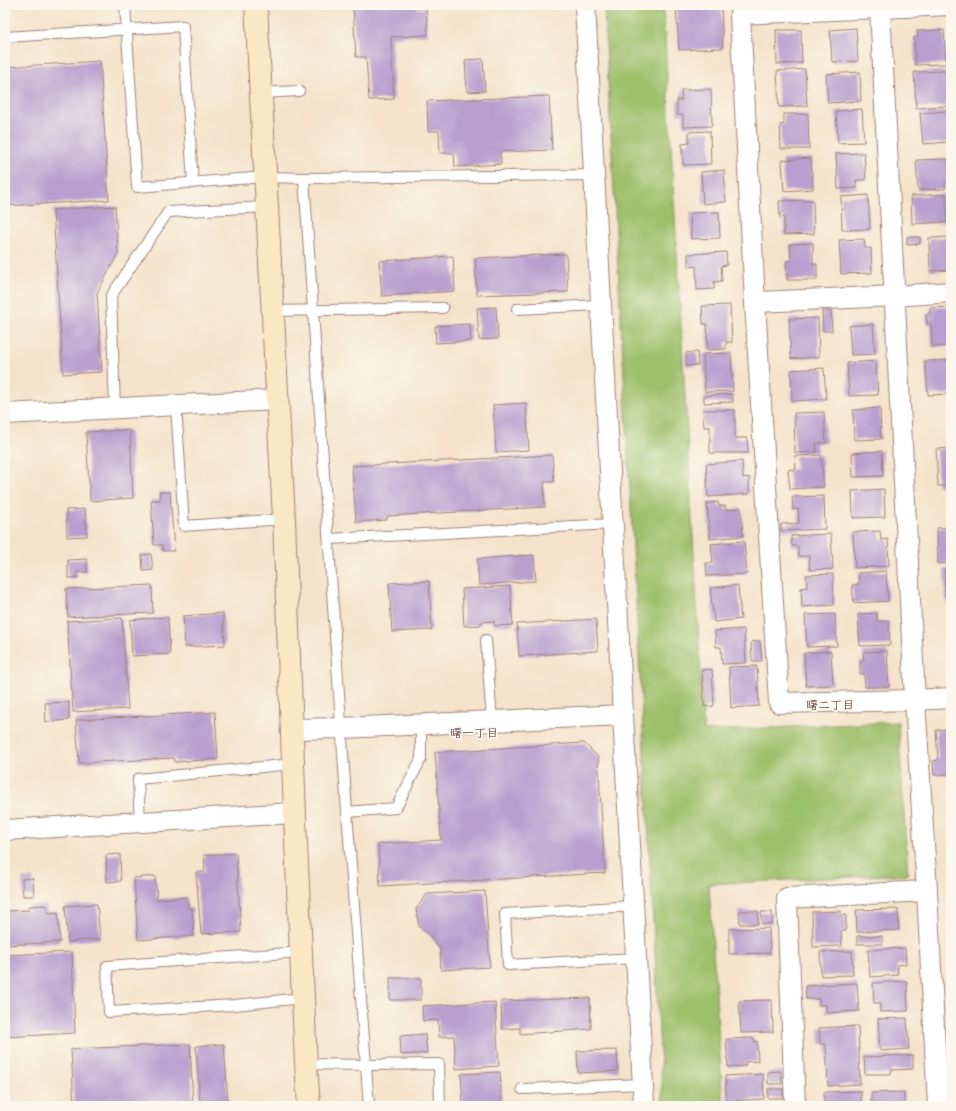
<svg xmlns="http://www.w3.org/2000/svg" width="956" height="1111" font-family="Pangolin,'Klee One',sans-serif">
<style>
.green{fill:#9dc06a;stroke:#74704a}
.building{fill:#b89fcf}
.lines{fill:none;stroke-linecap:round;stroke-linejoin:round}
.lane-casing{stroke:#9f817a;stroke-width:12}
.street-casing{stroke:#9f817a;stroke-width:22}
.secondary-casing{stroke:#9f817a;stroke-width:24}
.lane{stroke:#fff;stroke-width:10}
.street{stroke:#fff;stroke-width:20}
.secondary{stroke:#fae7c3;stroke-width:22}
.labels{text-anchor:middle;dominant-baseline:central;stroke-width:4;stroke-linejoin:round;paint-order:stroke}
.neighbourhood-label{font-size:12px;fill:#4a1f2b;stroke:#fbf7ec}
</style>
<rect width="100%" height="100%" fill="#fbf7ec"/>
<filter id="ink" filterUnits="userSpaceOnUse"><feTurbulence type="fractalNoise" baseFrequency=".025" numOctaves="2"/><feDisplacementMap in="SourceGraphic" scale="8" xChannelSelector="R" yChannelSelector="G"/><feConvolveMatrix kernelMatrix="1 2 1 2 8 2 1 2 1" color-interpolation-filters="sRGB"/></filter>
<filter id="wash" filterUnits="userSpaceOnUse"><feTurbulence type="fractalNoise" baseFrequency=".012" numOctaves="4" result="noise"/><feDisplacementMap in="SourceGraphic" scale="16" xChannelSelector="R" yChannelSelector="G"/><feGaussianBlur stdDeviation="0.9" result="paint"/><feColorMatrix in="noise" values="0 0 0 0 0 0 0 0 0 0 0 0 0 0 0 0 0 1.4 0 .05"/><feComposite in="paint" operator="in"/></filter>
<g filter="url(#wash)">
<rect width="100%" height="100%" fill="#f4e3ca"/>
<polygon class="green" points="604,5 663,5 704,731 898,722 908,874 709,884 723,1106 663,1106"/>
<g id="blocks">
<g class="building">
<polygon points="342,5 417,5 418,9 426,8 428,35 391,37 394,99 369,100 366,57 356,57 353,7 342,8"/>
<polygon points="676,5 721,5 723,48 679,50"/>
<polygon points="856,28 858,61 832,62 830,30"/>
<polygon points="776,30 801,30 802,63 777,64"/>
<polygon points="944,30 946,64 915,65 914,37 918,37 917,31"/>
<polygon points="483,59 485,91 467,92 465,60"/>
<polygon points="100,61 109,200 5,206 5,67"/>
<polygon points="805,69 807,106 779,107 777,71"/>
<polygon points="945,71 947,106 916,108 914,72"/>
<polygon points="860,72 861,101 828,103 826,74"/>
<polygon points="711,89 712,126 683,127 683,115 677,115 677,100 682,100 681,90"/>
<polygon points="549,96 552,150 500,152 501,164 455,167 454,153 440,153 439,131 428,131 427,101"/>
<polygon points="862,109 864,142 838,143 836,111"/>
<polygon points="947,111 950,142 923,144 920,113"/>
<polygon points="784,114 808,114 809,149 781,149 780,125 784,124"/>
<polygon points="710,131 711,164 683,165 682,144 689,143 689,132"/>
<polygon points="864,153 866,180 856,180 857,188 838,189 836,154"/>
<polygon points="811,158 813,189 784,191 782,160"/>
<polygon points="948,159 950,182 945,183 945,189 918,190 916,160"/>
<polygon points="724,170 726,202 703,204 701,172"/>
<polygon points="946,194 947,222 912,224 911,196"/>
<polygon points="868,195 870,229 842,230 841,197"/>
<polygon points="813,200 814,234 784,235 784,217 780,218 779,201"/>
<polygon points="115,206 118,254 97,293 102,372 63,374 53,210"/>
<polygon points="719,212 720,238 691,239 690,213"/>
<polygon points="907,237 920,237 920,244 907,245"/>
<polygon points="951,237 951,270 930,271 929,238"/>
<polygon points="864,239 865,248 871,248 872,273 841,274 839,240"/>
<polygon points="813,243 813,264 817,264 817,280 787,280 786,261 791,261 790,244"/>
<polygon points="726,252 727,265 721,266 722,281 714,282 714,289 697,290 696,266 688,267 688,254"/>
<polygon points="566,254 568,292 477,295 475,258"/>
<polygon points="453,256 455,291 382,296 379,261"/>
<polygon points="730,305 732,342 726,342 726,349 708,350 707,324 703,324 702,306"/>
<polygon points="496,307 498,339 479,340 477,308"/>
<polygon points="951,307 951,346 932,347 931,324 927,324 926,314 930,314 930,308"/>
<polygon points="822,311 831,311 832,331 823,331"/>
<polygon points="818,318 819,357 791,359 789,319"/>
<polygon points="470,324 471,341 436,343 435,326"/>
<polygon points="873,324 875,354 851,355 849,326"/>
<polygon points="697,352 698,365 686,366 686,353"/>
<polygon points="731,353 733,391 705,392 703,354"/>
<polygon points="951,360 951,394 928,395 925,361"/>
<polygon points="876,361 878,395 849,396 847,363"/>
<polygon points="824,368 826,399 792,401 791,370"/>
<polygon points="732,394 733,402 704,403 704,396"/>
<polygon points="526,403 529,450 496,452 493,405"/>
<polygon points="880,408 881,439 854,440 853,410"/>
<polygon points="703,410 735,410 735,438 747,438 748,453 710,453 710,427 704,427"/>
<polygon points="824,412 826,443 816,443 817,452 795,453 794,413"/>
<polygon points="130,430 133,498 90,501 86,432"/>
<polygon points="951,448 951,486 938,486 936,449"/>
<polygon points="882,451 883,476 853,477 852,453"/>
<polygon points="552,455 554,482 544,482 545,507 387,516 387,520 356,522 352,466"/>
<polygon points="821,455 824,487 790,489 788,470 796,469 795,456"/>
<polygon points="742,461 743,478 749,477 749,494 708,497 706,464"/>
<polygon points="884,489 885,517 853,518 852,491"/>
<polygon points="159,492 170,492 174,551 163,551 162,545 154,545 151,500 160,500"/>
<polygon points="824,496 825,529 781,531 781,524 799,523 798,509 793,510 792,497"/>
<polygon points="718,502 719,506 725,506 726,510 741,508 743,536 710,539 707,503"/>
<polygon points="85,509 87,536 67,537 66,510"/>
<polygon points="951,527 951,563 938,564 937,528"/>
<polygon points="880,531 881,540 888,539 889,566 855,568 853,532"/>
<polygon points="831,534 833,569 810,570 809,556 798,556 798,546 792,546 791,536"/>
<polygon points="744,541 747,574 707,576 706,563 713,563 711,544"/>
<polygon points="151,554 153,570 143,571 142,555"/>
<polygon points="534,555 536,581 479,585 477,559"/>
<polygon points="87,559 87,572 77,572 77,578 68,578 68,560"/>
<polygon points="951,568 951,601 946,601 944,569"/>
<polygon points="886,571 888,601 854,603 852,585 859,584 858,573"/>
<polygon points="833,574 834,605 802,607 801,588 807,587 806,575"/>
<polygon points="429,581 432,630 392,632 389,583"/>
<polygon points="152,585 153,613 68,617 66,589"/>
<polygon points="738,585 741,619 714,622 710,588"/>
<polygon points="510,586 513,625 494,626 494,621 481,622 481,625 464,626 462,589"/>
<polygon points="223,613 225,645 185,647 183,616"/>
<polygon points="877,613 877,621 889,621 890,645 860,646 858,614"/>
<polygon points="835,614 837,646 807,647 805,615"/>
<polygon points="168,617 170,654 132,656 130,620"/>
<polygon points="122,618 128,709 73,712 67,621"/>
<polygon points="596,619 598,651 519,656 517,624"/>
<polygon points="744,629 746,663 722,664 721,647 716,647 715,631"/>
<polygon points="760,641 762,661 752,661 751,642"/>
<polygon points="831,651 833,685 806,686 804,653"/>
<polygon points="887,651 889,687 865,687 864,673 860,674 860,661 864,661 863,652"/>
<polygon points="757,666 759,706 731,708 729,667"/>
<polygon points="712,669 714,706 704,707 702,670"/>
<polygon points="69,702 69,720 46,722 45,703"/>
<polygon points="215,712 218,759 175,762 174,758 79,763 76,720"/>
<polygon points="951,729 951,774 934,775 933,761 938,760 936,730"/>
<polygon points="584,743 598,757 605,873 380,886 378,844 441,840 435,752"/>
<polygon points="236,853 241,932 201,934 196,872 205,872 204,855"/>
<polygon points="120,854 121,881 107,882 106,855"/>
<polygon points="155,876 157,899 187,897 188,908 192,908 194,936 138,940 134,878"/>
<polygon points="33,878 34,896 23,896 22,879"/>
<polygon points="485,891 490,967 441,970 440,949 430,936 419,927 416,909 427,894"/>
<polygon points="97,904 100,939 68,942 65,906"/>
<polygon points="47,905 47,913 58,912 60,942 5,945 5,911 29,910 29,906"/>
<polygon points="898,909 899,930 857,932 856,910"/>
<polygon points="739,911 758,911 758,924 740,924"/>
<polygon points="841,911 841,916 846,915 846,931 841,931 842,946 813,947 812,912"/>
<polygon points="761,912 772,912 772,924 762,924"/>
<polygon points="769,928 770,953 729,954 729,929"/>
<rect x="857" y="936" width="25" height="8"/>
<polygon points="905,948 906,964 897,965 898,975 870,977 868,950"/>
<polygon points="852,951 853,975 821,976 820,952"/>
<polygon points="72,952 75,1033 5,1037 5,955"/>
<rect x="390" y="978" width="31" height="22"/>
<polygon points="907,981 908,1011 880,1012 880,1003 874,1003 873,983"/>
<polygon points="857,983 859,1011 826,1013 826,1005 819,1005 819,999 806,999 805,986"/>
<polygon points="590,998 591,1029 520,1034 520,1028 502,1029 501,1001"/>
<polygon points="772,1000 773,1032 741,1033 739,1001"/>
<polygon points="495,1002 499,1066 456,1069 454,1036 439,1037 438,1020 423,1021 422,1006"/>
<polygon points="907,1018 909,1049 880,1051 878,1019"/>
<polygon points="858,1026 860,1084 828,1086 826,1044 820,1044 819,1028"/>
<polygon points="425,1034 427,1053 401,1055 400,1036"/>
<polygon points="754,1038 754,1042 757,1041 758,1061 745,1062 746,1066 728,1067 726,1039"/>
<polygon points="190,1044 193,1106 74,1106 71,1049"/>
<polygon points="224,1044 228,1103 200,1104 196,1046"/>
<polygon points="617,1050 618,1071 578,1073 577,1051"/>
<polygon points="913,1055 913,1069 891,1070 891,1074 865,1074 864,1057"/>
<polygon points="781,1071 782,1084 768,1084 768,1072"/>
<polygon points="500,1072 502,1106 463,1106 461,1074"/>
<polygon points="763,1074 764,1099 727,1101 725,1076"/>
<rect x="768" y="1089" width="15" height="9"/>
<polygon points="861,1091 861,1106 824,1106 824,1092"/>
<polygon points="904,1092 904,1106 871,1106 871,1093"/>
</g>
</g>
</g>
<g filter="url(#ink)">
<use href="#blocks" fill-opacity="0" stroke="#9f817a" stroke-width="1"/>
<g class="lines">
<defs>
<g id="lane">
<polyline points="125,5 137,187 265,177 304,178 593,175"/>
<polyline points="5,37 183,26 193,183"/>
<polyline points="261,93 299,91"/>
<polyline points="304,178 347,812 369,1106"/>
<polyline points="517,309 600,305"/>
<polyline points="272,311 443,308"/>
<polyline points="176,405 184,526 284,519"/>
<polyline points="115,408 111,296 168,212 267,207"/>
<polyline points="329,539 613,524"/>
<polyline points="486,640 492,721"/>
<polyline points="347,812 396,808 421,759 421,725"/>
<polyline points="140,822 138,779 293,764"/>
<polyline points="633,906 505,914 508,965 636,958"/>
<polyline points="301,952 107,966 109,1012 235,1005 303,998"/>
<polyline points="306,1064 366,1065 439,1064 440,1106"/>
<polyline points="522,1089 643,1084"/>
</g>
<g id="street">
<polyline points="585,5 644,1106"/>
<polyline points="951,5 740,14 755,302 779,703 915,700 951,698"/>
<polyline points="880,8 915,700 927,891 938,1106"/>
<polyline points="755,302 895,296 951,292"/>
<polyline points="5,414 277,400"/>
<polyline points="292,729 342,728 623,715"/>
<polyline points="5,830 295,813"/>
<polyline points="795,1106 787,898 927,891"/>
</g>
<polyline id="secondary" points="256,5 284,519 296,843 306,1064 309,1106"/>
</defs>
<use href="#lane" class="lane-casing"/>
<use href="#street" class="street-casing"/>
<use href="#secondary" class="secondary-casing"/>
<use href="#lane" class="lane"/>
<use href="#street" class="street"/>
<use href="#secondary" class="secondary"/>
</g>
</g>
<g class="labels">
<g class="neighbourhood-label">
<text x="830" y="705">曙二丁目</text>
<text x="474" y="733">曙一丁目</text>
</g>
</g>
<rect width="956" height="1111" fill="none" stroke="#fbf7ec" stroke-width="20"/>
</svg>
